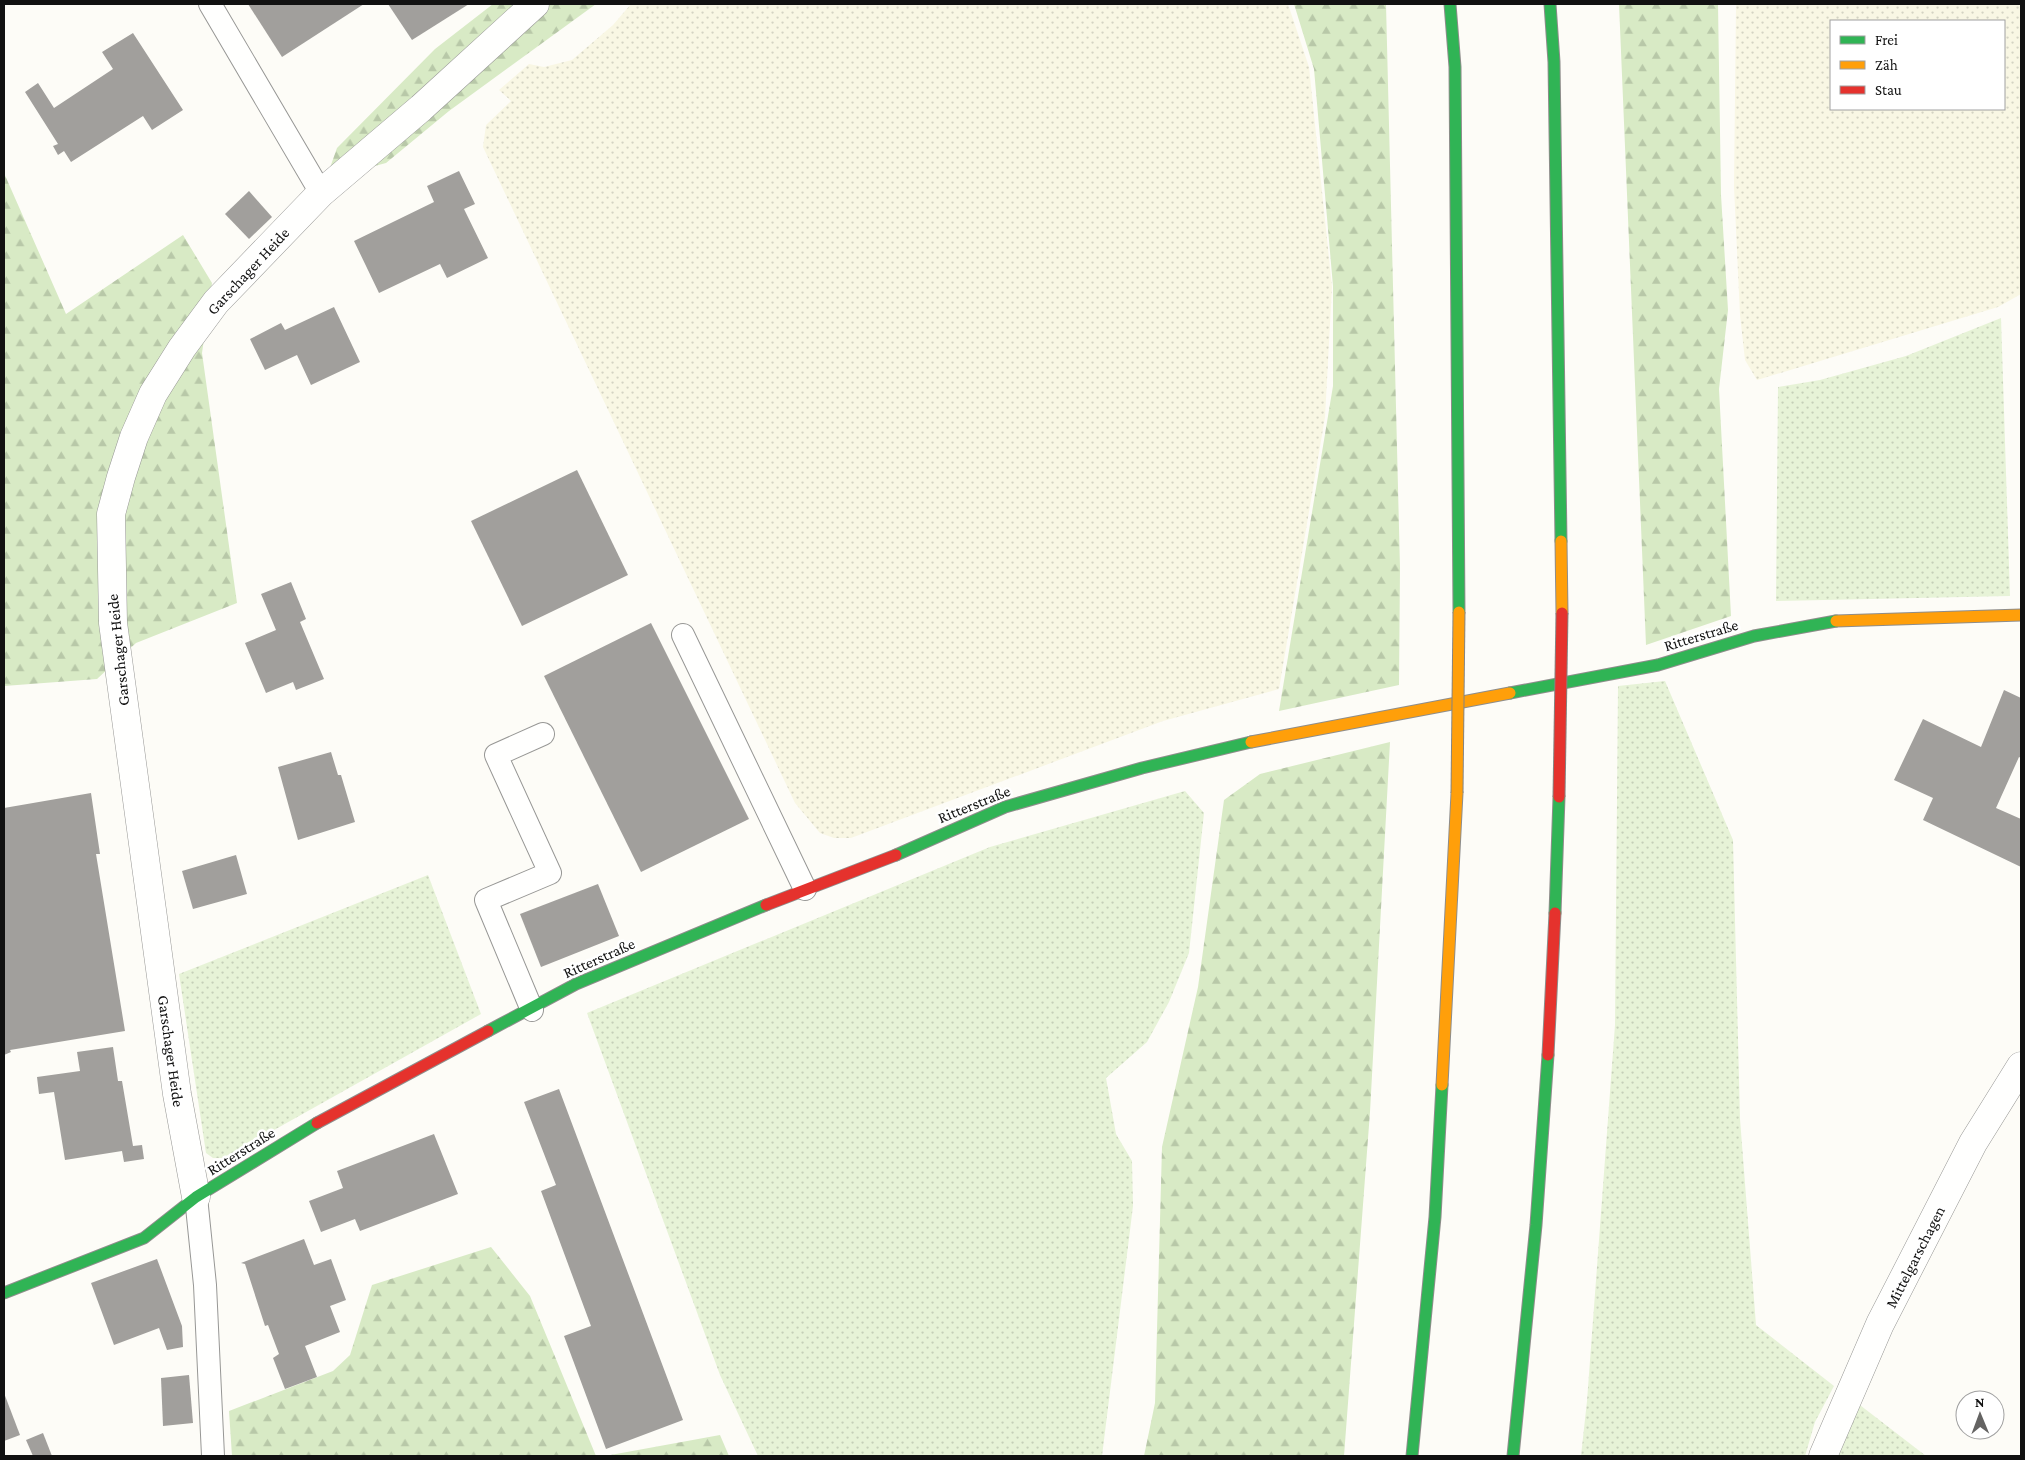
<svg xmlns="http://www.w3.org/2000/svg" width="2025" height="1460" font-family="'Crimson Pro',serif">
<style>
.farmland{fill:url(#farmland-dots);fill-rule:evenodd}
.green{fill:url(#green-dots)}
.forest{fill:url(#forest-firs)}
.building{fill:#a19f9c}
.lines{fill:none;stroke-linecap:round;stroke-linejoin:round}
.lane-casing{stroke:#979795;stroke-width:24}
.street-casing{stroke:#979795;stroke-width:29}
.fast-casing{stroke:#8e8d8b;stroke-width:13}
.slow-casing{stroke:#8e8d8b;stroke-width:13}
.jam-casing{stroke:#8e8d8b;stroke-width:13}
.lane{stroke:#fffffe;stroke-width:22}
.street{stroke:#fffffe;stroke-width:28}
.fast{stroke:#30b455;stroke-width:11}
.slow{stroke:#ff9f0a;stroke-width:11}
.jam{stroke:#e5322d;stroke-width:11}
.slow-bridge-casing{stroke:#858482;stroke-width:13;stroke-linecap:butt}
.jam-bridge-casing{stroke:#858482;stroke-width:13;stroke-linecap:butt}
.slow-bridge{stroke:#ff9f0a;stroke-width:11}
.jam-bridge{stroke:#e5322d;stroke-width:11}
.labels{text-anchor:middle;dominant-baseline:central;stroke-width:5;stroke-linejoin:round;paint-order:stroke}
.street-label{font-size:16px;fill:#111;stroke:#fff}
</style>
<defs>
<pattern id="farmland-dots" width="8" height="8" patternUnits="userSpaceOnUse" patternTransform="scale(1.25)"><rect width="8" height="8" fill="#f9f7e4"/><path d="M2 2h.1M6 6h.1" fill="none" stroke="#d4d3c3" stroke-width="1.8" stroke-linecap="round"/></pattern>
<pattern id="green-dots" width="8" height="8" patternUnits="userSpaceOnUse" patternTransform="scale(1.25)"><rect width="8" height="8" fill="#e7f3d7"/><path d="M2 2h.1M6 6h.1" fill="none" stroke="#c5cfb8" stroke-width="1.8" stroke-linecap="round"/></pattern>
<pattern id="forest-firs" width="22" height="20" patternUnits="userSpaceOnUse" patternTransform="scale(1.25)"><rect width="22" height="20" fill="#d8eac5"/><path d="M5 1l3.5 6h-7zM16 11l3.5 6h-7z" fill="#b8c8a8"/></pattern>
</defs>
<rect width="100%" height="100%" fill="#fdfcf7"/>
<g class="farmland">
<polygon points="631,4 1288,4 1309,67 1332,287 1325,417 1279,689 1163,721 851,838 834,838 820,833 795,803 483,147 486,125 511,101 499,90 529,64 544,67 572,60 613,25"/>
<path d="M1736,4H2021V294L1998,307L1757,380L1745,360L1740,315L1734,187ZM1831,21H2004V109H1831Z"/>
</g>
<g class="green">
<polygon points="2001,318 2010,596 1776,601 1778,387 1820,380 1906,356"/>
<polygon points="1665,681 1733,840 1740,1119 1756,1325 1834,1386 1815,1422 1805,1456 1581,1456 1587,1401 1615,1025 1618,686"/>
<polygon points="1185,791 1204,813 1189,953 1169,1002 1147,1042 1106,1078 1116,1134 1132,1161 1133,1206 1102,1456 758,1456 720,1375 587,1013 990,847"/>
<polygon points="428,875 481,1014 224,1158 213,1158 206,1153 179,974"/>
<polygon points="1856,1402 1926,1456 1833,1456"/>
</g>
<g class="forest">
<polygon points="493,4 596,4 449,111 386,163 326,179 337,148 435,49"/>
<polygon points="1294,4 1386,4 1400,568 1399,685 1279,711 1333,386 1333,286 1314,69"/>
<polygon points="1619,4 1718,4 1721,195 1728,310 1719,389 1731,616 1646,645"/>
<polygon points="4,173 66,314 183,235 212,283 202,353 237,603 136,643 97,679 4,686"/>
<polygon points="1390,742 1370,1112 1344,1456 1144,1456 1155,1403 1162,1147 1198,987 1224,800 1260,774"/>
<polygon points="491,1247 530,1296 596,1456 232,1456 229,1411 333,1371 350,1355 372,1285"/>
<polygon points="720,1435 729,1456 605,1456"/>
</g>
<g class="building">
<polygon points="248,4 364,4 282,57"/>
<polygon points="388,4 469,4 412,40"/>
<polygon points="133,33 183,110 152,130 143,116 71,162 64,151 58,155 53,146 58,144 25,92 38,83 54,108 113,69 102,52"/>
<polygon points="459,171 475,204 464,209 488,258 447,278 440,264 379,293 354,241 434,202 427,186"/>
<polygon points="249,191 272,217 249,239 225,214"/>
<polygon points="334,307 360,362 311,385 297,355 265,370 250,339 281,323 285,330"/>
<polygon points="577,470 628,575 522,626 471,521"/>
<polygon points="291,582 306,619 300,622 324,679 296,690 293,682 266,693 245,643 276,630 261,594"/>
<polygon points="651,623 749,819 641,872 544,676"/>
<polygon points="2004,690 2021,698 2021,758 2019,757 1996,808 2021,819 2021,867 1923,820 1933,798 1894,780 1923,719 1981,747"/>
<polygon points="331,752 338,775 341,775 355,822 298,840 278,767"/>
<polygon points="91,793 100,854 96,854 125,1031 10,1050 11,1052 4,1055 4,808"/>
<polygon points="236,855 247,894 193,909 182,871"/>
<polygon points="598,884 619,936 541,967 520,914"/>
<polygon points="113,1047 118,1081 122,1081 133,1146 142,1145 144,1159 124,1162 122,1151 65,1160 54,1092 39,1094 37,1077 80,1071 77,1052"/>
<polygon points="559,1089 683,1420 606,1449 564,1336 591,1326 541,1191 556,1185 524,1102"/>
<polygon points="434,1134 458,1194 360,1231 355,1219 321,1232 309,1201 343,1188 337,1171"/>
<polygon points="304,1239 314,1265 331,1259 346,1300 330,1306 340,1332 305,1346 317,1377 285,1389 273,1358 279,1354 268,1325 265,1326 245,1264 241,1263"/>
<polygon points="157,1259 182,1326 183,1347 167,1350 159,1328 114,1345 91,1283"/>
<polygon points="189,1375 193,1423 163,1426 161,1378"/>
<polygon points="4,1393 20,1435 4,1441"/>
<polygon points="43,1433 52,1456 33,1456 26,1440"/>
</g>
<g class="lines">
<defs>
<g id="lane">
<polyline points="210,4 321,193"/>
<polyline points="683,635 805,889"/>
<polyline points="532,1010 486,900 550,873 496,755 543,734"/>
<polyline points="196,1197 205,1285 213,1456"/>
</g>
<g id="street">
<polyline points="196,1197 177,1094 113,623 111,514 121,477 134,437 153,394 182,348 216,302 321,193 421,108 535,4"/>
<polyline points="1823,1456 1880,1324 1973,1143 2021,1066"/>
</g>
<g id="fast">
<polyline points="1450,4 1455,67 1459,612"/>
<polyline points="1550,4 1554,62 1561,541"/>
<polyline points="1510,693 1658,665 1754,636 1836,621"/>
<polyline points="896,855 1005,807 1142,768 1251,742"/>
<polyline points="1555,913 1559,797"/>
<polyline points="488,1031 576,984 766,905"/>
<polyline points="4,1293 144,1238 196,1197 317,1123"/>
<polyline points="1412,1456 1435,1217 1442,1085"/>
<polyline points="1513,1456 1536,1225 1548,1055"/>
</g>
<g id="slow">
<polyline points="1561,541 1562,613"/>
<polyline points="1836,621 2021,615"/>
<polyline points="1251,742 1510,693"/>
<polyline points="1442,1085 1457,793"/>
</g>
<g id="jam">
<polyline points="766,905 896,855"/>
<polyline points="1548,1055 1555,913"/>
<polyline points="317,1123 488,1031"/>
</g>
</defs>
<use href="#lane" class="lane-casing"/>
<use href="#street" class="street-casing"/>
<use href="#fast" class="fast-casing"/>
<use href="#slow" class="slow-casing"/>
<use href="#jam" class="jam-casing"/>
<use href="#lane" class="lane"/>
<use href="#street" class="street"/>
<use href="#fast" class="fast"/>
<use href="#slow" class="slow"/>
<use href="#jam" class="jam"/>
<defs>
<polyline id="slow-bridge" points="1457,793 1459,612"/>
<polyline id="jam-bridge" points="1559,797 1562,613"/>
</defs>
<use href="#slow-bridge" class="slow-bridge-casing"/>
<use href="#jam-bridge" class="jam-bridge-casing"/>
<use href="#slow-bridge" class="slow-bridge"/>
<use href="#jam-bridge" class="jam-bridge"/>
</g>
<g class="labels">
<g class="street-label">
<text transform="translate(248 271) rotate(-47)">Garschager Heide</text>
<text transform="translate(1701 635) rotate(-17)">Ritterstraße</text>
<text transform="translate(118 650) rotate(-96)">Garschager Heide</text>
<text transform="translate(974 804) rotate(-22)">Ritterstraße</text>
<text transform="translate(599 958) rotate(-24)">Ritterstraße</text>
<text transform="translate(171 1051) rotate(82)">Garschager Heide</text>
<text transform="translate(241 1151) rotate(-32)">Ritterstraße</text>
<text transform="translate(1915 1257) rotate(-63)">Mittelgarschagen</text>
</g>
</g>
<rect width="2025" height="1460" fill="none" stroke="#111111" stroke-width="10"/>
<rect x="1830" y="20" width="175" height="90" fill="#ffffff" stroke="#a0a0a0"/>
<rect x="1840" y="36" width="25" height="8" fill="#30b455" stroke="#a0a0a0"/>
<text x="1875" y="45" font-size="15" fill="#111111">Frei</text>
<rect x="1840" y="61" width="25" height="8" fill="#ff9f0a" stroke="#a0a0a0"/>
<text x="1875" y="70" font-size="15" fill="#111111">Zäh</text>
<rect x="1840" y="86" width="25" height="8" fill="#e5322d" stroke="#a0a0a0"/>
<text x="1875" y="95" font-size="15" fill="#111111">Stau</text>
<g transform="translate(1980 1415) rotate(359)"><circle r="24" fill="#ffffff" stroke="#a0a0a0"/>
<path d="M0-4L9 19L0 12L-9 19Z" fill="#646362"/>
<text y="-8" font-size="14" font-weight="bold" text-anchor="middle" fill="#111111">N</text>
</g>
</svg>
